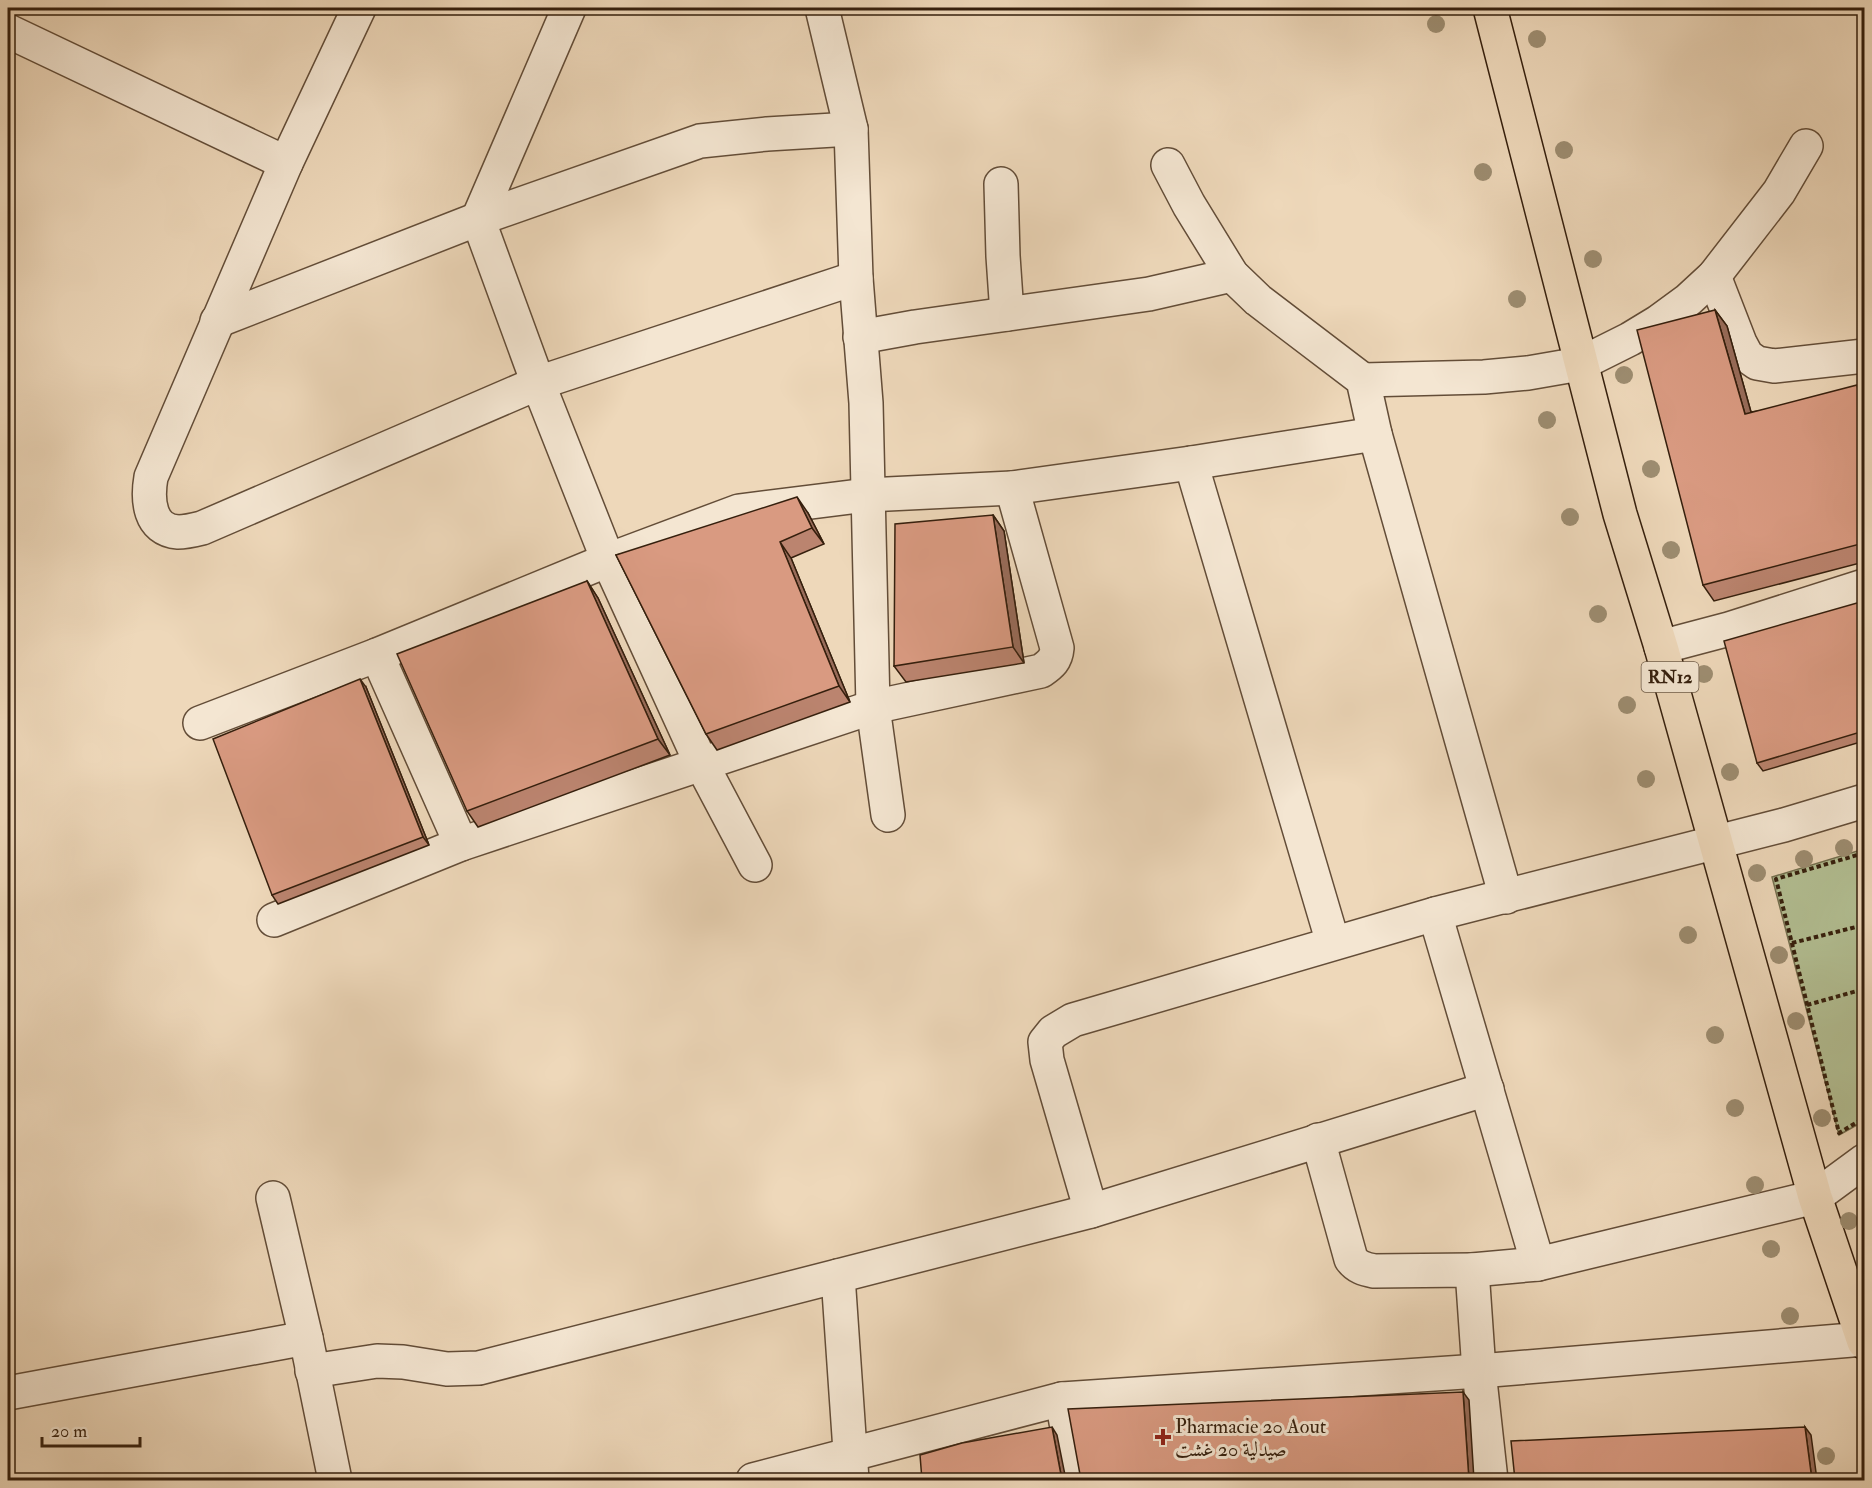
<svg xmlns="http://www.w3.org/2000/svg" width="1872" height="1488" font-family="'IM FELL Double Pica',Amiri,serif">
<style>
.green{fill:#b3c094;stroke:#747050;stroke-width:1.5}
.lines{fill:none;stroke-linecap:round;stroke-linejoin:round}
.minor-casing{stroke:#634d38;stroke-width:36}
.primary-casing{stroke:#351f0d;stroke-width:36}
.path{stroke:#351f0d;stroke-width:4;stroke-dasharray:4.5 3;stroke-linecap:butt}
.minor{stroke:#f4e6d2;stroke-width:33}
.primary{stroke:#eed8ba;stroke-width:33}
.tree{fill:#9d8d71}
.wall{fill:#bb846f;stroke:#351f0d;stroke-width:1.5}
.shaded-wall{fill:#986c5a;stroke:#351f0d;stroke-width:1.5}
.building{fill:#d99a81;stroke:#351f0d;stroke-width:1.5}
.poi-dot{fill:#8f2418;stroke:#f4e6d2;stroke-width:2}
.labels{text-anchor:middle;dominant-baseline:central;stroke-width:6;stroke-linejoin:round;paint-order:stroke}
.shield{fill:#f4e6d2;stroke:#6e5b48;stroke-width:1.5}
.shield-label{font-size:18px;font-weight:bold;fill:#351f0d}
.poi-label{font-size:20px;fill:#351f0d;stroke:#f4e6d2;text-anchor:start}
</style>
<rect width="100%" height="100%" fill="#eed8ba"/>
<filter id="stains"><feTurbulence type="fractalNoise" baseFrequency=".00333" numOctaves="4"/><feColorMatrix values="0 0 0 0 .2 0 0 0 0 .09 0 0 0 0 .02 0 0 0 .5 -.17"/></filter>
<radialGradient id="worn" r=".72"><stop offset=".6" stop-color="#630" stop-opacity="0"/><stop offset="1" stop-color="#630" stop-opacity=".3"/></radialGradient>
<polygon class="green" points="1864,849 1864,1121 1839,1135 1772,877"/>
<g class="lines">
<defs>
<g id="minor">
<path d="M359,8L286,163L151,477C147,500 149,530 178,532C186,532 194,530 202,528L538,383L856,278"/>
<polyline points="569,8 478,219 538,383 608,560 701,763 755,865"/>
<polyline points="822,8 851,129 856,278 866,403 873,707 888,815"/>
<polyline points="8,31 286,163"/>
<polyline points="1168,165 1189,205 1232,275 1258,300 1363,380 1375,434 1506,897"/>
<polyline points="1001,184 1003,256 1007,314"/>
<polyline points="1714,276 1740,343 1747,356 1757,363 1774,366 1864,356"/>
<polyline points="217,321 478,219 700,141 767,134 851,129"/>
<polyline points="860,337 915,327 1149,294 1232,275"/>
<polyline points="1363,380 1484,377 1528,373 1580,364 1630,339 1658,322 1688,300 1714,276 1779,192 1806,146"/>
<polyline points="1191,463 1333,943"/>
<polyline points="1661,647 1729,629 1864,586"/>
<polyline points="377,655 461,844"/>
<polyline points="200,723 377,655 608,560 739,511 867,495 1012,488 1191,463 1375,434"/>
<polyline points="1435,914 1538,1264"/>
<path d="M274,920L461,844L873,707L1041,671C1051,664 1056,660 1057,648L1012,488"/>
<path d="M1318,1140L1351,1259C1357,1267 1364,1269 1374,1271L1472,1270L1479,1371L1491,1480"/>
<polyline points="273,1198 306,1338 335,1480"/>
<polyline points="1091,1211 1047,1060 1045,1042 1053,1032 1073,1020 1435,914 1784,825 1864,801"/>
<polyline points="1472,1270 1538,1264 1815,1197 1864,1161"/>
<polyline points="838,1276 852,1480"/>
<polyline points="312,1371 377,1361 403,1362 447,1369 479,1368 1091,1211 1487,1089"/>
<polyline points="8,1393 306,1338"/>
<polyline points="1062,1399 1076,1480"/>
<polyline points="753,1480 1062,1399 1479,1371 1864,1339"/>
</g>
<polyline id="primary" points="1490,8 1620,514 1661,647 1815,1197 1864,1342"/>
</defs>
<use href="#minor" class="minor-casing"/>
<use href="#primary" class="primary-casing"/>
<g class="path">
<polyline points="1864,853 1776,879 1839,1133 1864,1118"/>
<polyline points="1792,943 1864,925"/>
<polyline points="1807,1005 1864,989"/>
</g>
<use href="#minor" class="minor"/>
<use href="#primary" class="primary"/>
</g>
<g class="tree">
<circle cx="1436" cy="24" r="9"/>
<circle cx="1537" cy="39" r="9"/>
<circle cx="1564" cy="150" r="9"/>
<circle cx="1483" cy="172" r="9"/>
<circle cx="1593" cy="259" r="9"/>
<circle cx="1517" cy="299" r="9"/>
<circle cx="1624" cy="375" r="9"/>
<circle cx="1547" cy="420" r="9"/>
<circle cx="1651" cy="469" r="9"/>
<circle cx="1570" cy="517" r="9"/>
<circle cx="1671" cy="550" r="9"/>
<circle cx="1598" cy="614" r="9"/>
<circle cx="1704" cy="674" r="9"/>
<circle cx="1627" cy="705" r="9"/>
<circle cx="1730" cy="772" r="9"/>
<circle cx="1646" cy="779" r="9"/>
<circle cx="1844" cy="848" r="9"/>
<circle cx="1804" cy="859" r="9"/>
<circle cx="1757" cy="873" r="9"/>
<circle cx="1688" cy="935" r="9"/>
<circle cx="1779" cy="955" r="9"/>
<circle cx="1796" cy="1021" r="9"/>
<circle cx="1715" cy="1035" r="9"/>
<circle cx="1735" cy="1108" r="9"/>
<circle cx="1822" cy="1118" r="9"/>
<circle cx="1755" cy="1185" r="9"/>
<circle cx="1849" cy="1221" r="9"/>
<circle cx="1771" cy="1249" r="9"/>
<circle cx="1790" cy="1316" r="9"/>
<circle cx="1826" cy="1456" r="9"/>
</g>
<g class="wall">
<polygon points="1715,310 1727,326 1751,412 1864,396 1864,562 1714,601 1703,585"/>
<polygon points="808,513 824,544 791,558 850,702 717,750 706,734 616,555"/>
<polygon points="993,515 1004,531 1024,663 906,682 894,666"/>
<polygon points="587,581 598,598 670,755 478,827 467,811"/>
<polygon points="1864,601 1864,741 1763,771 1757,763"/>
<polygon points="366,687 429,845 278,904 272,895"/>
</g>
<g class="shaded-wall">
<polygon points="1715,310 1727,326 1756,430 1745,414"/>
<polygon points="1857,385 1864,396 1864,416"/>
<polygon points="797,497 808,513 824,544 812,528"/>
<polygon points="993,515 1004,531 1024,663 1013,647"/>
<polygon points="780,542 791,558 850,702 839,686"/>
<polygon points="587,581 598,598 670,755 658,739"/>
<polygon points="360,679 366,687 429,845 423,837"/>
<polygon points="1463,1392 1469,1400 1474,1480 1469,1480"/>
<polygon points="1052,1427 1057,1435 1066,1480 1062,1480"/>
<polygon points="1805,1427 1811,1435 1817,1480 1812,1480"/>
</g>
<g class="building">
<polygon points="1715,310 1745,414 1857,385 1864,416 1864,543 1703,585 1637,330"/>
<polygon points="797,497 812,528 780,542 839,686 706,734 616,555"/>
<polygon points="993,515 1013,647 894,666 895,524"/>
<polygon points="587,581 658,739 467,811 397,654"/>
<polygon points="1864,601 1864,731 1757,763 1724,641"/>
<polygon points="360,679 423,837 272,895 213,739"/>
<polygon points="1463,1392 1469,1480 1081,1480 1068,1409"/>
<polygon points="1052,1427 1062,1480 922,1480 920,1455 962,1443"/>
<polygon points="1805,1427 1812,1480 1515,1480 1511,1441"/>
</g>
<path class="poi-dot" d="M1160 1428h6v6h6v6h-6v6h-6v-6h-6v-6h6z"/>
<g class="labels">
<rect class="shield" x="1641.5" y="662" width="57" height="30" rx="4.5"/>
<g class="shield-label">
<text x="1670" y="677">RN12</text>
</g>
<g class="poi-label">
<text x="1175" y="1426">Pharmacie 20 Aout<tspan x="1175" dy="23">صيدلية 20 غشت</tspan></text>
</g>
</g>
<rect width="1872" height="1488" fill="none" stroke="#eed8ba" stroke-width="30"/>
<rect x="9" y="9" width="1854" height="1470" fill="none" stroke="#351f0d" stroke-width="3"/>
<rect x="15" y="15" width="1842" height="1458" fill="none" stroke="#351f0d" stroke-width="1.5"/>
<path d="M42 1437v9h98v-9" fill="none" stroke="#351f0d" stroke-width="3"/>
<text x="51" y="1437" font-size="18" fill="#351f0d" stroke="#f4e6d2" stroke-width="4.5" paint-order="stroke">20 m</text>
<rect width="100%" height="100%" filter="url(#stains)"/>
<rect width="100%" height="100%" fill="url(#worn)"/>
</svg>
